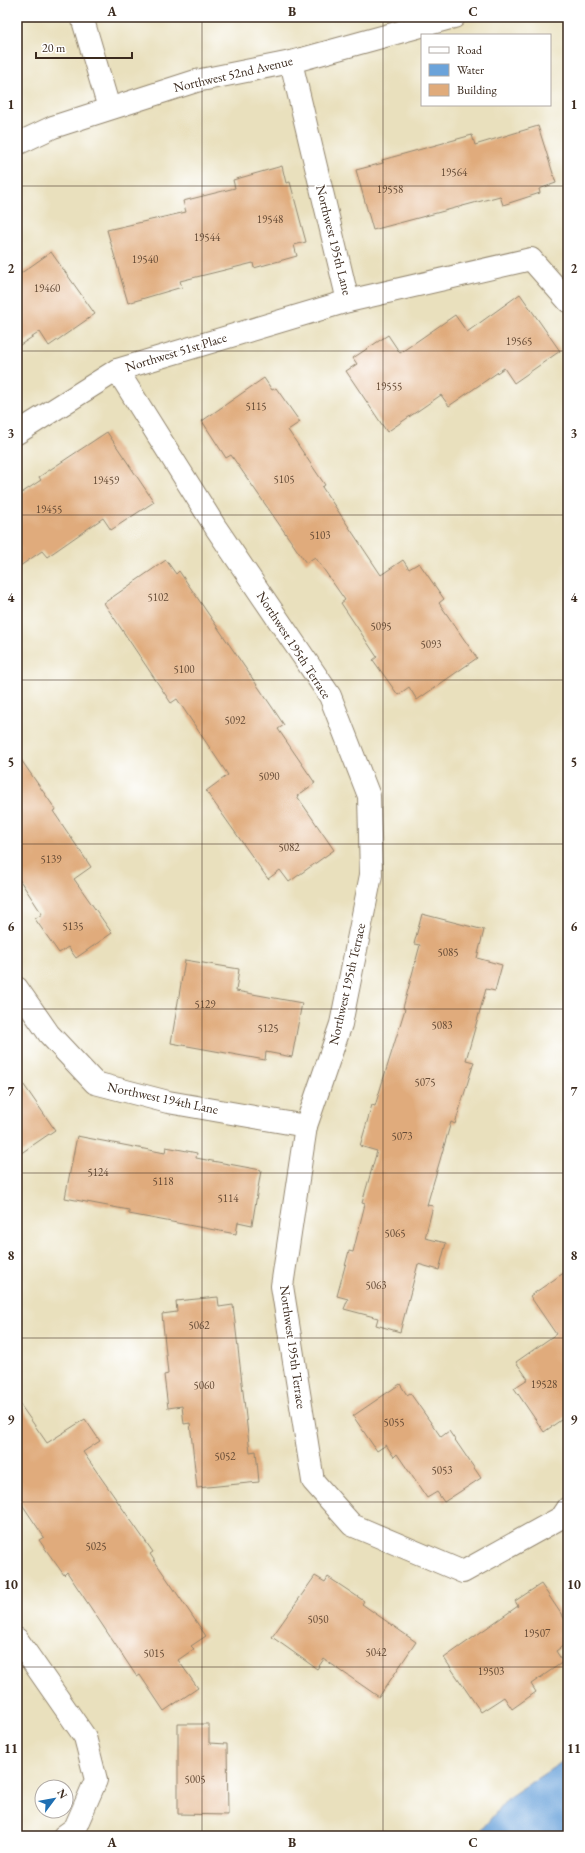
<svg xmlns="http://www.w3.org/2000/svg" width="585" height="1853" font-family="'EB Garamond',serif">
<style>
.water{fill:#6ba3da;stroke:#53667c}
.building{fill:#e0ab7b}
.lines{fill:none;stroke-linecap:round;stroke-linejoin:round}
.minor-casing{stroke:#92856e;stroke-width:24}
.minor{stroke:#fff;stroke-width:22}
.grid{fill:none;stroke:#3b2a1e;stroke-width:1;stroke-opacity:0.55}
.labels{text-anchor:middle;dominant-baseline:central;stroke-width:3.5;stroke-linejoin:round;paint-order:stroke}
.number-label{font-size:11px;fill:#644a35}
.street-label{font-size:13px;fill:#3b2a1e;stroke:#fff}
.neatline{fill:none;stroke:#3b2a1e;stroke-width:1.5}
.grid-label{font-size:13px;text-anchor:middle;font-weight:bold;fill:#3b2a1e}
</style>
<rect width="100%" height="100%" fill="#fff"/>
<filter id="ink" filterUnits="userSpaceOnUse"><feTurbulence type="fractalNoise" baseFrequency=".025" numOctaves="2"/><feDisplacementMap in="SourceGraphic" scale="8" xChannelSelector="R" yChannelSelector="G"/><feConvolveMatrix kernelMatrix="1 2 1 2 8 2 1 2 1" color-interpolation-filters="sRGB"/></filter>
<filter id="wash" filterUnits="userSpaceOnUse"><feTurbulence type="fractalNoise" baseFrequency=".012" numOctaves="4" result="noise"/><feDisplacementMap in="SourceGraphic" scale="16" xChannelSelector="R" yChannelSelector="G"/><feGaussianBlur stdDeviation="0.9" result="paint"/><feColorMatrix in="noise" values="0 0 0 0 0 0 0 0 0 0 0 0 0 0 0 0 0 1.4 0 .05"/><feComposite in="paint" operator="in"/></filter>
<g filter="url(#wash)">
<rect width="100%" height="100%" fill="#e9e0bd"/>
<polygon class="water" points="568,1758 568,1836 476,1836 509,1797"/>
<g id="blocks">
<g class="building">
<polygon points="538,126 556,183 539,189 540,193 503,205 500,196 373,230 356,170 383,163 382,160 472,135 475,145"/>
<polygon points="282,166 286,183 290,182 306,242 294,245 297,256 254,268 253,263 180,281 182,287 128,303 107,230 186,212 183,201 235,188 233,180"/>
<polygon points="51,252 95,314 49,346 40,332 17,347 17,276"/>
<polygon points="520,294 560,351 514,383 504,368 449,406 441,395 387,432 346,371 357,364 353,358 388,335 400,353 455,315 467,332"/>
<polygon points="264,378 272,390 276,388 300,422 288,430 325,485 322,487 381,575 403,560 409,569 419,563 444,599 439,603 477,658 417,700 409,687 398,695 373,660 377,657 341,603 345,600 315,557 306,563 231,455 226,458 202,421"/>
<polygon points="107,432 154,502 111,530 103,518 47,557 42,551 17,568 17,496 41,480 39,477"/>
<polygon points="166,560 176,574 179,571 272,707 284,725 278,729 315,783 297,796 334,850 289,882 280,870 268,879 206,791 228,775 177,699 171,703 104,603"/>
<polygon points="17,754 56,810 53,811 91,867 74,879 112,933 76,958 68,947 59,953 35,919 42,914 17,876"/>
<polygon points="422,914 484,930 477,958 502,965 495,991 486,989 466,1060 474,1062 455,1124 451,1122 427,1205 433,1206 425,1238 446,1243 439,1270 418,1264 400,1332 376,1325 378,1318 344,1309 348,1299 337,1296 349,1251 353,1252 365,1204 362,1203 377,1151 360,1146 372,1105 375,1106 405,1009 403,1008 420,945 414,944"/>
<polygon points="185,960 239,969 236,991 302,1003 292,1057 266,1052 265,1060 171,1043"/>
<polygon points="17,1075 55,1130 17,1156"/>
<polygon points="77,1136 165,1153 166,1147 182,1150 197,1153 196,1158 261,1170 252,1225 238,1222 236,1234 129,1214 129,1210 65,1198"/>
<polygon points="568,1270 568,1415 544,1432 514,1388 528,1379 516,1362 556,1334 530,1296"/>
<polygon points="218,1297 219,1307 233,1305 250,1452 256,1451 259,1482 197,1488 190,1423 184,1424 182,1406 168,1408 164,1375 168,1374 162,1314 177,1312 176,1301"/>
<polygon points="400,1384 407,1395 410,1393 441,1437 449,1431 481,1478 444,1502 437,1492 427,1498 397,1454 394,1457 386,1445 377,1451 353,1416"/>
<polygon points="17,1400 47,1443 85,1419 100,1441 83,1452 153,1552 150,1554 206,1636 191,1646 194,1649 178,1660 198,1688 164,1711 140,1675 137,1677 67,1572 64,1575 39,1540 44,1537 17,1497"/>
<polygon points="315,1576 325,1582 328,1577 364,1601 362,1604 416,1642 379,1697 324,1659 317,1669 272,1637"/>
<polygon points="541,1584 568,1624 568,1642 556,1651 563,1662 531,1684 536,1692 512,1709 504,1697 481,1712 444,1658 518,1606 515,1601"/>
<polygon points="178,1724 209,1724 209,1743 227,1744 228,1815 178,1814"/>
</g>
</g>
</g>
<g filter="url(#ink)">
<use href="#blocks" fill-opacity="0" stroke="#92856e" stroke-width="1"/>
<g class="lines">
<defs>
<g id="minor">
<polyline points="82,17 109,108"/>
<polyline points="291,62 348,301"/>
<polyline points="17,144 53,127 196,81 291,62 454,17"/>
<polyline points="117,370 216,528 330,696 369,796 371,875 341,1024 306,1126 282,1286 313,1481 352,1525 463,1572 562,1517 568,1508"/>
<polyline points="17,433 117,370 348,301 531,259 568,301"/>
<polyline points="17,988 49,1034 95,1083 168,1102 306,1126"/>
<polyline points="17,1639 85,1737 96,1780 75,1828 64,1836"/>
</g>
</defs>
<use href="#minor" class="minor-casing"/>
<use href="#minor" class="minor"/>
</g>
</g>
<path class="grid" d="M202,17V1836M383,17V1836M17,186H568M17,351H568M17,515H568M17,680H568M17,844H568M17,1009H568M17,1173H568M17,1338H568M17,1502H568M17,1667H568"/>
<g class="labels">
<g class="number-label">
<text x="454" y="172">19564</text>
<text x="390" y="189">19558</text>
<text x="270" y="219">19548</text>
<text x="207" y="237">19544</text>
<text x="145" y="259">19540</text>
<text x="47" y="288">19460</text>
<text x="519" y="341">19565</text>
<text x="389" y="386">19555</text>
<text x="256" y="406">5115</text>
<text x="284" y="479">5105</text>
<text x="106" y="480">19459</text>
<text x="49" y="509">19455</text>
<text x="320" y="535">5103</text>
<text x="158" y="597">5102</text>
<text x="381" y="626">5095</text>
<text x="431" y="644">5093</text>
<text x="184" y="669">5100</text>
<text x="235" y="720">5092</text>
<text x="269" y="776">5090</text>
<text x="289" y="847">5082</text>
<text x="51" y="859">5139</text>
<text x="73" y="926">5135</text>
<text x="448" y="952">5085</text>
<text x="205" y="1004">5129</text>
<text x="442" y="1025">5083</text>
<text x="268" y="1028">5125</text>
<text x="425" y="1082">5075</text>
<text x="402" y="1136">5073</text>
<text x="98" y="1172">5124</text>
<text x="163" y="1181">5118</text>
<text x="228" y="1198">5114</text>
<text x="395" y="1233">5065</text>
<text x="376" y="1285">5063</text>
<text x="199" y="1325">5062</text>
<text x="544" y="1384">19528</text>
<text x="204" y="1385">5060</text>
<text x="394" y="1422">5055</text>
<text x="225" y="1456">5052</text>
<text x="442" y="1470">5053</text>
<text x="96" y="1546">5025</text>
<text x="318" y="1619">5050</text>
<text x="537" y="1633">19507</text>
<text x="376" y="1652">5042</text>
<text x="154" y="1653">5015</text>
<text x="491" y="1671">19503</text>
<text x="195" y="1779">5005</text>
</g>
<g class="street-label">
<text transform="translate(233 74) rotate(-13)">Northwest 52nd Avenue</text>
<text transform="translate(334 240) rotate(76)">Northwest 195th Lane</text>
<text transform="translate(176 352) rotate(-17)">Northwest 51st Place</text>
<text transform="translate(294 645) rotate(57)">Northwest 195th Terrace</text>
<text transform="translate(347 984) rotate(-77)">Northwest 195th Terrace</text>
<text transform="translate(163 1098) rotate(12)">Northwest 194th Lane</text>
<text transform="translate(293 1347) rotate(82)">Northwest 195th Terrace</text>
</g>
</g>
<rect width="585" height="1853" fill="none" stroke="#fff" stroke-width="44"/>
<rect x="421" y="34" width="130" height="72" fill="#ffffff" stroke="#b1aaa5"/>
<rect x="429" y="47" width="20" height="6" fill="#ffffff" stroke="#b1aaa5"/>
<text x="457" y="54" font-size="12" fill="#3b2a1e">Road</text>
<rect x="429" y="64" width="20" height="12" fill="#6ba3da" stroke="#b1aaa5"/>
<text x="457" y="74" font-size="12" fill="#3b2a1e">Water</text>
<rect x="429" y="84" width="20" height="12" fill="#e0ab7b" stroke="#b1aaa5"/>
<text x="457" y="94" font-size="12" fill="#3b2a1e">Building</text>
<g transform="translate(54 1799) rotate(58)"><circle r="19" fill="#ffffff" stroke="#b1aaa5"/>
<path d="M0-3L7 15L0 10L-7 15Z" fill="#1f6fb2"/>
<text y="-6" font-size="11" font-weight="bold" text-anchor="middle" fill="#3b2a1e">N</text>
</g>
<path d="M36 52v6h96v-6" fill="none" stroke="#3b2a1e" stroke-width="2"/>
<text x="42" y="52" font-size="12" fill="#3b2a1e" stroke="#ffffff" stroke-width="3" paint-order="stroke">20 m</text>
<rect x="22" y="22" width="541" height="1809" class="neatline"/>
<g class="grid-label">
<text x="112" y="16">A</text>
<text x="292" y="16">B</text>
<text x="473" y="16">C</text>
<text x="11" y="109">1</text>
<text x="574" y="109">1</text>
<text x="11" y="273">2</text>
<text x="574" y="273">2</text>
<text x="11" y="438">3</text>
<text x="574" y="438">3</text>
<text x="11" y="602">4</text>
<text x="574" y="602">4</text>
<text x="11" y="767">5</text>
<text x="574" y="767">5</text>
<text x="11" y="931">6</text>
<text x="574" y="931">6</text>
<text x="11" y="1096">7</text>
<text x="574" y="1096">7</text>
<text x="11" y="1260">8</text>
<text x="574" y="1260">8</text>
<text x="11" y="1424">9</text>
<text x="574" y="1424">9</text>
<text x="11" y="1589">10</text>
<text x="574" y="1589">10</text>
<text x="11" y="1753">11</text>
<text x="574" y="1753">11</text>
<text x="112" y="1847">A</text>
<text x="292" y="1847">B</text>
<text x="473" y="1847">C</text>
</g>
</svg>
